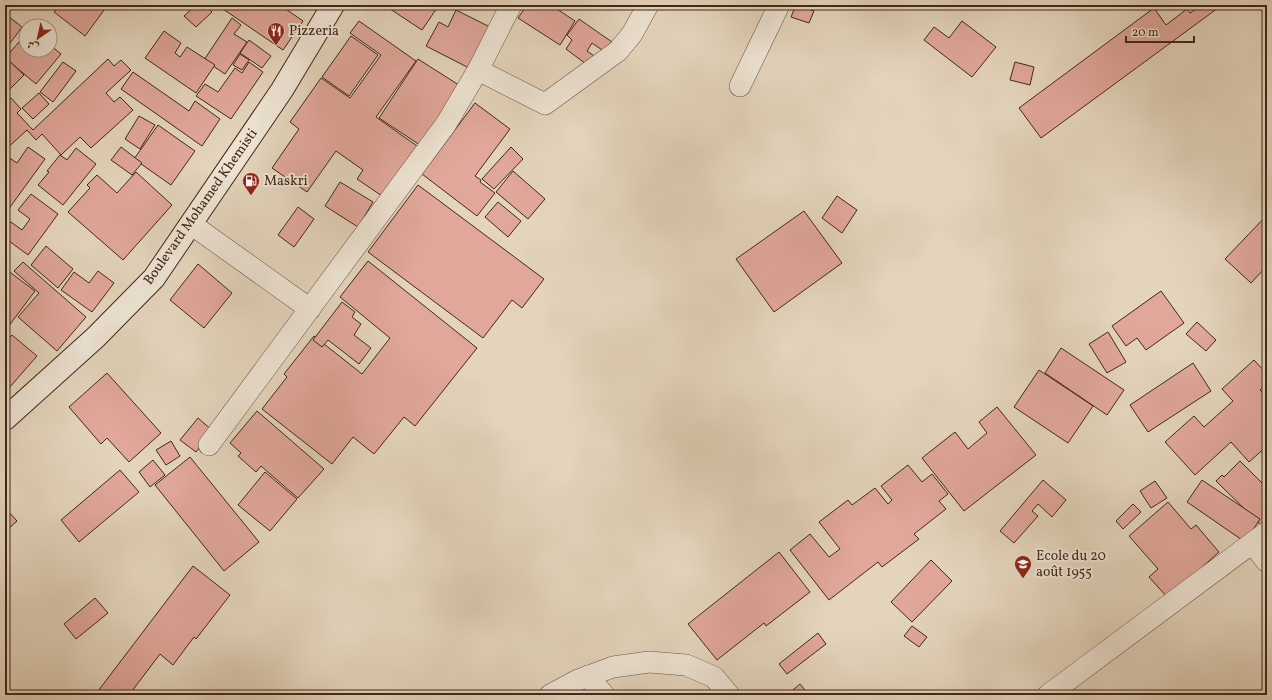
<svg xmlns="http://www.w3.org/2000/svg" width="1272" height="700" font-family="Vollkorn,Amiri,serif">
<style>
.building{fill:#e1a79b;stroke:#422818}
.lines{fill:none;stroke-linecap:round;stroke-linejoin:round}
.minor-casing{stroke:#6a5341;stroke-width:22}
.secondary-casing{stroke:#422818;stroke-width:24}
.minor{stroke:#ede3d3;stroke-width:21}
.secondary{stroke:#ede3d3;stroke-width:22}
.labels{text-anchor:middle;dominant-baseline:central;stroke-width:4;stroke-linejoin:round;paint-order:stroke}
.poi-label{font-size:14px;fill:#422818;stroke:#ede3d3;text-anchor:start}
.street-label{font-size:14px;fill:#422818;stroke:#ede3d3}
</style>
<rect width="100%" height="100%" fill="#e4d4bc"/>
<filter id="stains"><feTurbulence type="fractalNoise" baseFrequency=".005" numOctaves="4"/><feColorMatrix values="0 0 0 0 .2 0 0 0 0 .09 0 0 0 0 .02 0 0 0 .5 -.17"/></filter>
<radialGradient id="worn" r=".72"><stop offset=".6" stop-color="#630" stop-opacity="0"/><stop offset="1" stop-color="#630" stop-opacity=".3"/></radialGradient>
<g class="building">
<polygon points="60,5 105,5 107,6 85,36 54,12"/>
<polygon points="196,5 206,5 212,12 196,27 184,16"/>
<polygon points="226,5 280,5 303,21 283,50 223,9"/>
<polygon points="384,5 439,5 422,30"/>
<polygon points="527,5 551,5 575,21 560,45 518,18"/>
<polygon points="796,5 814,11 809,23 791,17"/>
<polygon points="1202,5 1216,5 1218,8 1041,138 1019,108 1154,8 1166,25 1187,9 1190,13"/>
<polygon points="456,10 490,27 469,68 426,46 439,22 448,27"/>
<polygon points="8,16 22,27 5,50 5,20"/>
<polygon points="232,18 241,25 234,34 247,42 225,74 204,60"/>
<polygon points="579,19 612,42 605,52 592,43 587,51 597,58 590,67 566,49 572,40 567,35"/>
<polygon points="359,21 416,61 376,117 417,146 382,196 357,179 363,170 336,151 307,192 272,168 299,129 290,122 321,78 350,98 381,55 350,33"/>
<polygon points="962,21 996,47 972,77 924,40 934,27 949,38"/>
<polygon points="164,31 181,43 175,53 180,57 187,47 215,65 196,93 145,58"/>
<polygon points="26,34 26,50 50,50 50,45 61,54 36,84 5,58"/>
<polygon points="351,36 378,55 349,96 322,77"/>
<polygon points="249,40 271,56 262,68 240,53"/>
<polygon points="240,54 249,60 242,70 233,65"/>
<polygon points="5,57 24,75 5,94"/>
<polygon points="108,59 114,66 121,60 131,70 106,93 114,102 120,97 133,110 91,148 80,137 61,155 42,134 36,140 27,130 5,150 5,104 11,98 21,109 17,113 33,130"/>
<polygon points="418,59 462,87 423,147 379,118"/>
<polygon points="63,62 76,71 53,102 40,92"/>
<polygon points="249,62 263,72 231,119 196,96 205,84 218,92 235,68 242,73"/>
<polygon points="1015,62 1034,67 1030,85 1010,80"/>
<polygon points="133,72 189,111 195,101 220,119 202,146 121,89"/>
<polygon points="39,93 49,104 33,119 22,108"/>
<polygon points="475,103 510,129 475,176 481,180 480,182 495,193 477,216 422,174"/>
<polygon points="139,116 155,125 140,149 125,139"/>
<polygon points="158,125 195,151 171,185 134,159"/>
<polygon points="28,147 45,159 5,214 5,155 17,163"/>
<polygon points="121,147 142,163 132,175 111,160"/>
<polygon points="511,147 523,159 494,189 482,179"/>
<polygon points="76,148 96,164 63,205 38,185 49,172 47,171 60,155 67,160"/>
<polygon points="513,171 545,199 528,219 496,192"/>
<polygon points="136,172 172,205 123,260 68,212 90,188 87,185 97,175 117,193"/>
<polygon points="340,182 373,202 358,227 325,206"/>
<polygon points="418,185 544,279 522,308 512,300 483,338 368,252"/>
<polygon points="31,194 58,214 28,255 5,238 5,230 11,222 22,230 30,219 18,210"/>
<polygon points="837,196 857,210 842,233 822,218"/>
<polygon points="498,202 521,221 508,237 485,217"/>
<polygon points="298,207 314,219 294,247 278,235"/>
<polygon points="804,211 842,263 774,312 736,259"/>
<polygon points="1267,215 1267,267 1265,268 1251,283 1225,259"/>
<polygon points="46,246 73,269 58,288 31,265"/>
<polygon points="368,261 477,348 415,426 404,417 374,454 353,437 332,464 262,409 287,377 284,374 314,336 362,374 390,338 340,297"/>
<polygon points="23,262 86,317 57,351 18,317 39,293 14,271"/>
<polygon points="198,264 232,293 204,328 170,300"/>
<polygon points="7,270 35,291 5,331 5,272"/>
<polygon points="98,271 114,283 92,312 61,290 74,272 89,283"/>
<polygon points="1161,291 1184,323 1146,350 1137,338 1126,346 1112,326"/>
<polygon points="342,302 355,312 352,317 361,324 354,335 371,348 359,364 328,340 322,347 313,340"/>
<polygon points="1197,322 1216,340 1206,351 1186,334"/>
<polygon points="1108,332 1126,362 1107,373 1089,344"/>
<polygon points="12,335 37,356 9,388 5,384 5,343"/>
<polygon points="1061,348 1124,390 1107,415 1045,373"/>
<polygon points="1254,360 1267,374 1267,384 1260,390 1267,397 1267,446 1249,462 1231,442 1195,475 1165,442 1194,416 1204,427 1233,401 1222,389"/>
<polygon points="1193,363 1211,391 1148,432 1130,405"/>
<polygon points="1039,370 1093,406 1068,443 1014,407"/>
<polygon points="107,373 161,433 129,462 107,438 101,444 69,407"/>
<polygon points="997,407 1036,455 964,511 922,458 955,432 968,449 987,433 979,422"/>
<polygon points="257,411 324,469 298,498 261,466 256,472 238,456 241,453 230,443"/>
<polygon points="198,418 213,431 196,452 180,440"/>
<polygon points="171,441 180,456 166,465 156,450"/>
<polygon points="190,457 259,542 224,571 155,485"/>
<polygon points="153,460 165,475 150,487 139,472"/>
<polygon points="1240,461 1267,488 1267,526 1264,528 1216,481 1222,475 1224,477"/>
<polygon points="908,465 922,482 932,474 948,494 939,501 946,509 914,534 919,539 882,567 878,562 829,600 790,550 810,534 829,557 840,549 819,522 848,500 852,505 875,488 888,504 892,500 881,486"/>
<polygon points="120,470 139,492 79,542 61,520"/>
<polygon points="265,472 297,499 270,531 238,505"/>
<polygon points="1043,480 1066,500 1052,517 1038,504 1032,511 1038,516 1014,543 1000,531"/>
<polygon points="1202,480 1260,519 1245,542 1187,502"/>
<polygon points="1155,481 1167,498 1151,508 1140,491"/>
<polygon points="1168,502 1191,529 1196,525 1219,552 1168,598 1149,577 1158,569 1129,536"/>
<polygon points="1133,504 1141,512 1123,529 1116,521"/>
<polygon points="5,508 17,521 5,532"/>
<polygon points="779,552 810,592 766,626 764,623 717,660 688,624"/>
<polygon points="931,560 952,581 912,622 891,602"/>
<polygon points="193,566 230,595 196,639 194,637 173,665 160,654 129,695 95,695"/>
<polygon points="95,598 108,613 76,639 64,624"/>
<polygon points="912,626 927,637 919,647 904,636"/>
<polygon points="818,633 826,644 787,674 779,664"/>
<polygon points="800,684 809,695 787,695"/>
</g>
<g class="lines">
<defs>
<g id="minor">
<polyline points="478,70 545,104 618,51 632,34 648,5"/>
<polyline points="740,86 779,5"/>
<polyline points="191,224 310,309"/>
<polyline points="209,445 446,124 478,70 511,5"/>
<polyline points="1252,543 1267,562"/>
<polyline points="588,676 604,695"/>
<polyline points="550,695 578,680 613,667 649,662 686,665 714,677 729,695"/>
<polyline points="1048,695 1267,532"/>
</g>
<polyline id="secondary" points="5,419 96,337 154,278 282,90 333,5"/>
</defs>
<use href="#minor" class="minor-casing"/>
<use href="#secondary" class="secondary-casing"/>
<use href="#minor" class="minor"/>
<use href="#secondary" class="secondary"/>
</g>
<defs>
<symbol id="restaurant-pin" viewBox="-11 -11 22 30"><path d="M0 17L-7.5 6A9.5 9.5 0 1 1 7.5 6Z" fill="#8f2418" stroke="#ede3d3"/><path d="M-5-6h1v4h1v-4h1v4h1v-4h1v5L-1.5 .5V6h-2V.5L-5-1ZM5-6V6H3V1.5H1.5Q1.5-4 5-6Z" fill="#fff"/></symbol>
<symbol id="fuel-pin" viewBox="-11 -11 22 30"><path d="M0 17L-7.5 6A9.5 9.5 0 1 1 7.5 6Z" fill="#8f2418" stroke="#ede3d3"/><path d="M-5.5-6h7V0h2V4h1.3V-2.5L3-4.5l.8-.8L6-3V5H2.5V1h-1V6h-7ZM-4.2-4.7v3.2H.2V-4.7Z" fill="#fff"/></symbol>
<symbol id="school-pin" viewBox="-11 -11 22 30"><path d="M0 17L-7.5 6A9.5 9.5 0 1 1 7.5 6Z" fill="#8f2418" stroke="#ede3d3"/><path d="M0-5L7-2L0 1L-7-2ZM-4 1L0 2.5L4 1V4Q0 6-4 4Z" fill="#fff"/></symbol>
</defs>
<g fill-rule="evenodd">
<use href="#restaurant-pin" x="266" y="21" width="20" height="27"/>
<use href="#fuel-pin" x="241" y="171" width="20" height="27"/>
<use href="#school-pin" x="1013" y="554" width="20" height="27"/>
</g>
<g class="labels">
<g class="poi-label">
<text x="289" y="31">Pizzeria</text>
<text x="264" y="181">Maskri</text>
<text x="1036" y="556">Ecole du 20<tspan x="1036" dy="16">août 1955</tspan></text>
</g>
<g class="street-label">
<text transform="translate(201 207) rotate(-55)">Boulevard Mohamed Khemisti</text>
</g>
</g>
<rect width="1272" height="700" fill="none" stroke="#e4d4bc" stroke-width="20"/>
<rect x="6" y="6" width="1260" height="688" fill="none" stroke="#422818" stroke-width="2"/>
<rect x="10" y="10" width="1252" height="680" fill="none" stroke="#422818"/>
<g transform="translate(38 38) rotate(214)"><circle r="19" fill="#ede3d3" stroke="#a99888"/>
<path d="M0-3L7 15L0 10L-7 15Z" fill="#8f2418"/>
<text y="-6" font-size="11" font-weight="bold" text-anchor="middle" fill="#422818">ش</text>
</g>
<path d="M1126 36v6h68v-6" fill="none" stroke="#422818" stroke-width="2"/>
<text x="1132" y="36" font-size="12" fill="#422818" stroke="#ede3d3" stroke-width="3" paint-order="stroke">20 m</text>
<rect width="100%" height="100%" filter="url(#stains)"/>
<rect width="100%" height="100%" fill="url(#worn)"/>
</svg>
